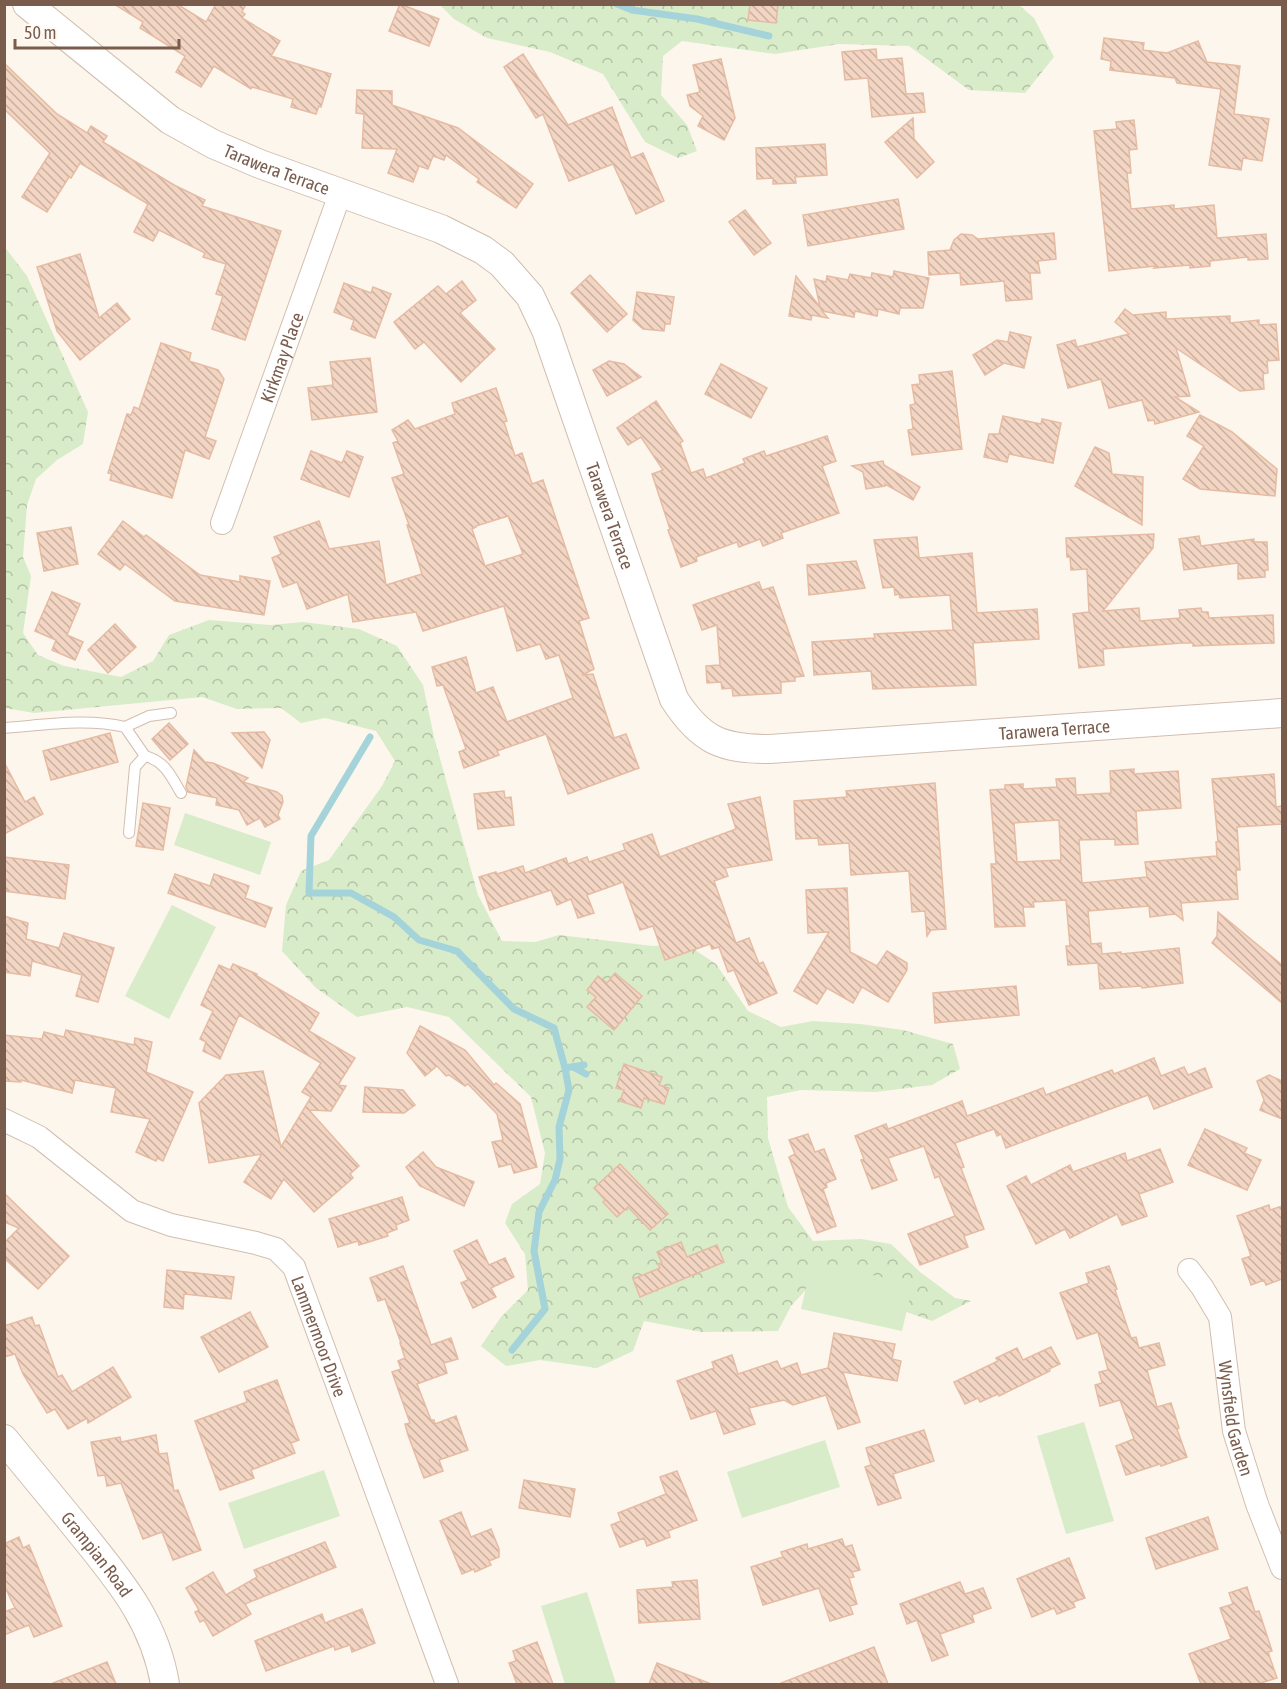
<svg xmlns="http://www.w3.org/2000/svg" width="1287" height="1689" font-family="'Asap Condensed',sans-serif">
<style>
.forest{fill:url(#forest-crowns)}
.pitch{fill:#d8ecc9}
.lines{fill:none;stroke-linecap:round;stroke-linejoin:round}
.stream{stroke:#a5d3da;stroke-width:7}
.building{fill:url(#building-back-hatch);stroke:#e6bba3;stroke-width:1.5;fill-rule:evenodd}
.service-casing{stroke:#d1beb0;stroke-width:12}
.minor-casing{stroke:#d1beb0;stroke-width:24}
.tertiary-casing{stroke:#d1beb0;stroke-width:30}
.service{stroke:#fff;stroke-width:10}
.minor{stroke:#fff;stroke-width:22}
.tertiary{stroke:#fff;stroke-width:28}
.labels{text-anchor:middle;dominant-baseline:central;stroke-width:4.5;stroke-linejoin:round;paint-order:stroke}
.street-label{font-size:18px;fill:#7a5c4d;stroke:#fffaf3}
</style>
<defs>
<pattern id="forest-crowns" width="20" height="18" patternUnits="userSpaceOnUse" patternTransform="scale(1.5)"><rect width="20" height="18" fill="#d8ecc9"/><path d="M2 6a3 3 0 1 1 6 0M12 15a3 3 0 1 1 6 0" fill="none" stroke="#b4c2a5"/></pattern>
<pattern id="building-back-hatch" width="6" height="6" patternUnits="userSpaceOnUse" patternTransform="scale(1.5)"><rect width="6" height="6" fill="#f3d5c3"/><path d="M-1 5l2 2M0 0l6 6M5-1l2 2" fill="none" stroke="#cab0a1"/></pattern>
</defs>
<rect width="100%" height="100%" fill="#fdf6ec"/>
<g class="forest">
<polygon points="440,5 1019,5 1034,18 1054,57 1025,93 969,90 909,46 839,44 775,54 682,41 663,56 661,95 687,125 697,151 678,158 645,142 603,74 550,52 487,38 454,19"/>
<polygon points="4,246 27,276 88,412 83,444 57,460 36,479 27,505 23,557 31,576 23,633 38,655 64,666 121,677 153,661 169,635 209,620 271,625 303,622 359,629 397,646 423,685 434,737 478,895 502,941 535,942 559,935 653,946 686,944 716,964 748,1011 781,1027 813,1021 860,1024 903,1030 953,1044 960,1069 932,1085 875,1092 801,1090 767,1097 768,1138 788,1207 813,1241 861,1239 891,1244 920,1272 955,1298 971,1301 932,1321 815,1280 791,1306 778,1331 701,1332 644,1321 633,1351 597,1368 540,1360 506,1366 481,1346 501,1317 528,1290 525,1254 505,1223 512,1204 540,1184 545,1153 531,1097 449,1017 407,1007 357,1017 316,988 282,951 286,905 301,871 329,860 382,786 395,761 376,731 325,718 301,723 281,708 237,709 202,697 34,713 5,708"/>
</g>
<g class="pitch">
<polygon points="185,813 271,842 260,875 174,845"/>
<polygon points="172,905 216,927 169,1019 125,996"/>
<polygon points="812,1262 913,1284 902,1331 801,1309"/>
<polygon points="1084,1422 1114,1521 1066,1534 1037,1436"/>
<polygon points="825,1440 840,1487 742,1518 727,1472"/>
<polygon points="324,1470 340,1516 244,1549 228,1503"/>
<polygon points="587,1592 616,1684 565,1684 541,1606"/>
</g>
<g class="lines">
<g class="stream">
<polyline points="617,4 632,10 697,19 769,36"/>
<polyline points="370,737 311,836 309,893 351,893 394,917 419,940 457,951 514,1009 554,1028 565,1068 584,1065"/>
<polyline points="573,1067 586,1074"/>
<polyline points="512,1350 545,1309 534,1251 539,1212 555,1180 560,1159 559,1127 569,1090 565,1068"/>
</g>
</g>
<g class="building">
<polygon points="114,4 177,4 206,22 216,4 246,4 242,12 245,14 242,18 280,41 271,56 331,74 321,107 319,106 316,114 291,107 293,99 252,87 251,89 214,66 201,87 176,72 185,56 140,28 143,22"/>
<polygon points="400,4 439,19 429,46 389,31"/>
<polygon points="750,4 778,4 776,23 748,20"/>
<polygon points="1104,38 1144,43 1143,50 1167,53 1198,41 1207,62 1240,66 1234,114 1269,119 1262,161 1243,158 1241,170 1209,165 1221,89 1177,83 1175,78 1110,70 1111,61 1101,59"/>
<polygon points="876,49 877,60 902,58 906,94 923,93 925,112 872,117 868,78 845,80 842,52"/>
<polygon points="523,54 568,125 612,107 631,158 643,153 664,201 636,214 613,164 569,181 543,114 536,118 504,67"/>
<polygon points="721,59 735,118 724,140 698,126 703,116 690,106 687,95 700,92 693,65"/>
<polygon points="4,63 57,114 87,133 91,126 107,136 103,142 174,185 205,200 202,206 281,231 245,340 212,329 223,296 216,294 226,264 203,257 205,253 159,230 153,241 134,232 148,204 80,163 71,178 69,177 47,212 22,197 50,153 4,109"/>
<polygon points="357,90 392,91 392,105 458,128 533,184 516,208 477,182 479,179 446,155 444,160 433,156 428,169 419,166 413,182 388,173 397,149 362,148 364,114 356,113"/>
<polygon points="913,118 914,139 934,162 917,178 885,142"/>
<polygon points="1134,120 1137,149 1129,150 1131,173 1127,173 1131,209 1174,205 1174,209 1214,205 1217,238 1266,234 1268,259 1248,260 1248,257 1210,261 1210,266 1190,268 1190,265 1154,268 1156,266 1109,271 1094,131 1117,129 1116,122"/>
<polygon points="825,144 827,175 795,177 796,183 773,184 773,178 757,179 756,148"/>
<polygon points="898,199 904,229 808,246 803,215"/>
<polygon points="745,210 771,243 754,255 729,222"/>
<polygon points="1054,233 1056,259 1038,261 1040,273 1030,273 1032,299 1006,301 1004,281 961,285 960,273 929,275 928,252 950,250 954,240 961,234 972,235 978,239"/>
<polygon points="80,254 99,318 117,303 130,319 80,360 57,331 37,267"/>
<polygon points="894,271 929,278 923,308 900,308 899,314 878,309 877,316 855,311 854,317 822,311 828,318 812,315 811,320 789,316 796,276 820,307 814,279 826,282 827,276 848,280 850,274 871,278 872,273 893,277"/>
<polygon points="590,275 627,314 607,332 571,293"/>
<polygon points="462,281 476,300 460,313 495,349 461,382 424,342 415,349 394,322 438,286 446,294"/>
<polygon points="344,283 371,293 373,287 391,294 375,338 351,329 354,320 334,312"/>
<polygon points="637,292 674,297 670,324 665,324 664,331 643,329 633,320"/>
<polygon points="1125,309 1133,315 1166,312 1166,319 1230,316 1230,323 1259,320 1259,325 1276,324 1279,360 1267,361 1268,373 1263,374 1264,389 1240,391 1176,348 1190,396 1175,397 1199,412 1155,424 1154,420 1148,421 1142,400 1109,408 1101,379 1068,388 1057,345 1075,340 1077,347 1129,334 1115,322"/>
<polygon points="1010,332 1031,337 1024,368 1004,363 985,375 973,355 997,340 1008,342"/>
<polygon points="161,343 191,353 189,361 218,370 224,379 205,437 216,441 209,459 185,450 172,498 110,480 112,474 108,473 127,414 131,415 134,407 139,409"/>
<polygon points="370,358 377,412 312,420 308,388 333,385 330,362"/>
<polygon points="609,361 624,364 641,377 607,396 593,370"/>
<polygon points="721,364 767,388 751,418 705,394"/>
<polygon points="952,371 962,449 912,455 908,430 913,429 910,405 915,404 912,385 920,384 919,375"/>
<path d="M496,388L507,421L504,422L515,456L522,453L532,484L543,480L589,618L579,621L594,669L582,675L593,674L614,738L626,734L639,768L568,794L546,734L497,751L499,755L464,768L459,752L466,749L443,685L437,686L432,667L466,657L476,693L493,687L507,722L573,698L559,655L546,659L540,644L517,651L504,606L423,631L416,612L353,622L348,594L307,609L297,582L283,587L272,558L281,554L274,537L319,521L329,549L379,541L386,585L422,574L407,525H409L392,478L404,474L393,443L398,441L392,430L408,420L415,429L455,414L452,403ZM508,516L523,554L485,566L472,529L476,527V526Z"/>
<polygon points="656,401 683,441 680,443 691,473 703,469 706,478 745,463 743,459 764,451 766,456 827,436 836,461 822,466 839,513 781,533 783,538 763,546 760,539 739,547 737,542 696,557 697,561 681,567 668,530 670,529 652,474 663,470 641,437 628,445 617,428"/>
<polygon points="1200,415 1232,432 1277,469 1275,496 1200,489 1183,479 1204,446 1187,436"/>
<polygon points="1003,416 1041,424 1042,419 1061,423 1053,463 1009,454 1007,462 984,457 989,434 999,434"/>
<polygon points="1095,447 1109,453 1112,474 1143,477 1142,525 1075,486"/>
<polygon points="311,451 342,463 347,451 363,457 349,497 301,479"/>
<polygon points="883,461 884,465 920,487 913,500 885,484 885,486 866,489 863,472 852,466"/>
<polygon points="123,521 144,537 146,535 200,575 240,582 240,576 270,581 264,615 175,601 125,564 120,570 98,554"/>
<polygon points="71,527 78,564 44,571 37,533"/>
<polygon points="1154,534 1153,548 1103,611 1139,608 1140,621 1180,618 1179,610 1201,608 1202,612 1208,612 1209,618 1273,615 1274,643 1193,646 1193,643 1182,643 1103,649 1104,665 1079,668 1073,614 1089,612 1087,569 1071,570 1070,557 1067,557 1066,538"/>
<polygon points="1199,536 1201,546 1254,539 1254,542 1267,542 1268,570 1265,570 1265,577 1238,579 1238,563 1184,570 1179,539"/>
<polygon points="917,537 919,558 972,553 977,613 1037,609 1039,639 973,643 976,685 873,689 871,671 814,675 812,642 875,638 874,634 953,630 950,595 900,598 899,594 895,595 894,587 883,588 874,540"/>
<polygon points="856,561 865,588 809,595 807,565"/>
<polygon points="759,582 762,590 773,587 804,676 795,677 795,681 781,682 781,693 733,696 732,688 722,689 721,682 707,683 706,666 720,665 717,625 702,630 693,605"/>
<polygon points="52,592 80,604 67,635 83,642 75,660 52,650 56,640 35,631"/>
<polygon points="115,624 136,647 108,673 88,650"/>
<polygon points="169,723 188,744 170,760 152,739"/>
<polygon points="264,732 270,740 262,768 232,733"/>
<polygon points="110,733 118,762 51,780 43,751"/>
<polygon points="194,750 205,762 213,763 248,778 243,782 277,792 282,796 283,802 278,815 280,819 265,827 260,818 247,825 239,810 216,805 217,798 188,792 186,787"/>
<polygon points="4,762 25,802 34,797 43,814 4,834"/>
<path d="M1134,769V774L1178,771L1181,808L1136,811L1138,844L1115,845V839L1079,840L1082,883L1147,877L1145,862L1217,856L1216,842H1218L1212,779L1274,774L1276,807L1282,806V824L1237,827L1240,870H1236L1238,899L1181,903L1183,920L1175,914L1150,917L1149,906L1088,911L1091,944L1101,943L1102,954L1121,952V954L1179,948L1183,983L1142,988L1141,986L1100,989L1098,963L1068,965L1066,946H1070L1066,900L1033,902L1034,907H1023L1025,926L995,927L991,864H996L990,790L1005,789V785L1023,784V789L1057,787L1056,779L1075,778L1076,795L1111,793L1110,771ZM1059,820L1061,860L1017,862L1014,823Z"/>
<polygon points="935,783 946,929 931,930 927,936 925,911 912,912 909,871 851,875 849,843 819,845 818,838 796,839 794,801 847,797 846,791"/>
<polygon points="504,791 505,798 511,797 514,825 478,829 474,794"/>
<polygon points="760,797 772,860 725,868 728,876 714,881 736,943 749,938 759,964 763,962 777,993 749,1005 734,970 728,972 719,947 712,949 710,944 665,960 653,926 640,930 623,882 587,895 594,913 578,918 571,899 557,905 551,890 490,910 479,877 496,872 497,874 523,866 525,873 566,858 568,864 587,857 589,862 625,850 623,844 652,834 660,857 736,829 728,804"/>
<polygon points="143,803 170,808 163,850 136,846"/>
<polygon points="4,857 69,865 65,899 4,891"/>
<polygon points="175,874 210,886 214,874 249,886 245,898 272,908 265,927 168,893"/>
<polygon points="847,888 850,952 877,966 887,951 907,963 907,970 888,1002 862,987 853,1003 827,988 817,1004 794,991 829,932 808,933 806,890"/>
<polygon points="1218,912 1282,965 1282,1003 1212,943 1217,936"/>
<polygon points="4,916 28,923 26,939 59,948 64,933 114,948 98,1002 76,996 82,975 32,961 30,976 4,972"/>
<polygon points="233,964 257,974 257,976 319,1013 309,1031 355,1058 338,1085 346,1086 331,1111 309,1110 359,1166 350,1174 353,1178 314,1212 284,1179 271,1199 244,1182 262,1154 209,1163 199,1103 226,1075 263,1071 281,1147 311,1097 302,1092 321,1063 239,1015 220,1059 203,1051 206,1042 200,1039 213,1011 201,1005 219,965 230,970"/>
<polygon points="615,973 642,996 614,1030 587,1007 596,997 587,990 598,976 607,983"/>
<polygon points="1016,986 1019,1015 935,1023 933,993"/>
<polygon points="420,1026 465,1050 494,1085 496,1083 520,1104 537,1167 514,1173 511,1164 499,1167 492,1142 503,1140 497,1114 468,1084 465,1086 449,1075 446,1076 437,1066 425,1076 407,1053"/>
<polygon points="66,1030 134,1045 135,1038 152,1042 146,1072 193,1092 163,1161 157,1158 156,1161 136,1152 150,1119 111,1112 116,1088 75,1080 72,1093 21,1080 21,1082 4,1081 4,1035 42,1039 44,1032 64,1037"/>
<polygon points="1154,1058 1161,1076 1184,1067 1188,1075 1205,1068 1212,1087 1154,1109 1148,1095 1006,1148 1001,1134 997,1136 994,1129 955,1143 964,1167 961,1168 984,1229 964,1236 968,1247 920,1265 908,1234 955,1216 939,1176 935,1178 924,1146 888,1158 897,1180 872,1189 861,1160 864,1159 855,1136 886,1124 888,1129 962,1101 967,1116 1043,1088 1046,1095 1112,1070 1114,1074"/>
<polygon points="624,1064 662,1077 659,1085 669,1088 664,1104 644,1098 641,1108 620,1101 624,1090 616,1088"/>
<polygon points="1269,1075 1282,1081 1282,1119 1260,1110 1264,1100 1257,1081"/>
<polygon points="365,1087 403,1090 415,1105 404,1113 363,1112"/>
<polygon points="1205,1129 1247,1148 1244,1153 1261,1160 1247,1190 1188,1165"/>
<polygon points="808,1134 815,1152 824,1149 836,1179 826,1183 827,1187 823,1189 836,1226 817,1233 789,1157 795,1154 789,1140"/>
<polygon points="1160,1149 1173,1182 1139,1194 1147,1216 1122,1225 1117,1214 1070,1238 1065,1229 1036,1244 1007,1186 1026,1176 1031,1185 1070,1165 1073,1172 1125,1153 1127,1161"/>
<polygon points="423,1152 436,1167 474,1182 464,1206 420,1186 406,1167"/>
<polygon points="620,1164 668,1214 650,1230 628,1207 617,1217 603,1202 605,1200 594,1188"/>
<polygon points="4,1193 69,1256 38,1289 4,1258 4,1243 19,1228 4,1222"/>
<polygon points="402,1197 409,1220 396,1225 397,1229 387,1233 388,1236 359,1245 358,1241 338,1247 329,1219"/>
<polygon points="1269,1205 1270,1210 1282,1206 1282,1279 1266,1285 1264,1280 1251,1285 1242,1259 1251,1256 1237,1216"/>
<polygon points="477,1240 489,1265 505,1258 514,1277 491,1288 496,1297 473,1308 461,1283 468,1280 454,1251"/>
<polygon points="681,1242 687,1257 717,1245 724,1262 640,1297 633,1279 660,1268 658,1264 662,1263 657,1252"/>
<polygon points="403,1266 431,1345 451,1338 458,1359 444,1363 447,1373 417,1384 431,1420 434,1420 435,1424 456,1416 468,1450 439,1460 443,1471 424,1478 408,1435 405,1424 410,1423 392,1372 401,1369 398,1361 405,1358 400,1343 401,1343 385,1299 378,1301 370,1278"/>
<polygon points="1109,1266 1117,1289 1115,1290 1131,1338 1136,1337 1139,1348 1159,1343 1165,1365 1147,1370 1157,1407 1171,1403 1179,1428 1177,1429 1187,1457 1161,1466 1160,1464 1126,1475 1116,1446 1134,1439 1120,1400 1100,1406 1095,1385 1102,1383 1099,1372 1108,1370 1098,1332 1077,1339 1060,1293 1089,1283 1086,1273"/>
<polygon points="167,1270 234,1277 231,1299 184,1294 183,1309 164,1307"/>
<polygon points="250,1312 268,1347 219,1372 201,1337"/>
<polygon points="32,1317 35,1326 39,1325 58,1377 62,1375 72,1392 113,1367 131,1397 88,1423 87,1418 68,1429 55,1409 47,1413 23,1374 15,1354 4,1357 4,1326"/>
<polygon points="834,1333 895,1344 892,1359 901,1361 897,1381 843,1372 860,1422 838,1429 826,1395 793,1405 784,1400 749,1408 755,1424 724,1434 716,1411 691,1419 677,1381 714,1368 712,1362 732,1355 738,1374 777,1361 781,1369 797,1363 801,1375 828,1368"/>
<polygon points="1051,1347 1060,1364 1049,1369 1050,1371 999,1396 998,1394 980,1402 978,1398 965,1404 954,1382 998,1361 996,1358 1017,1348 1023,1360"/>
<polygon points="277,1380 299,1440 291,1443 295,1453 251,1470 254,1478 220,1490 195,1421 247,1402 244,1392"/>
<polygon points="924,1430 934,1461 893,1474 901,1498 878,1505 865,1467 871,1465 866,1448"/>
<polygon points="156,1435 159,1454 167,1453 174,1491 178,1490 201,1550 173,1560 162,1532 143,1539 121,1483 107,1486 105,1475 98,1476 91,1442 120,1437 121,1442"/>
<polygon points="677,1471 697,1520 668,1531 670,1537 647,1546 644,1538 620,1547 611,1525 621,1521 618,1513 666,1494 660,1477"/>
<polygon points="524,1480 575,1489 570,1517 519,1508"/>
<polygon points="461,1512 471,1537 491,1529 499,1549 499,1557 489,1561 491,1565 475,1572 474,1569 462,1574 440,1521"/>
<polygon points="1208,1517 1218,1549 1156,1569 1146,1538"/>
<polygon points="19,1537 23,1548 29,1545 62,1626 34,1637 29,1625 4,1635 4,1612 15,1608 4,1585 4,1544"/>
<polygon points="842,1539 845,1547 852,1545 860,1570 852,1572 854,1577 849,1578 857,1604 850,1606 853,1614 830,1621 819,1588 763,1605 751,1567 783,1557 781,1552 807,1544 808,1549"/>
<polygon points="325,1542 336,1567 245,1604 251,1614 213,1636 204,1620 200,1622 195,1612 199,1610 186,1588 213,1572 226,1595 257,1577 254,1570"/>
<polygon points="1069,1558 1085,1598 1073,1602 1075,1607 1057,1614 1054,1608 1032,1617 1017,1579"/>
<polygon points="697,1580 700,1619 639,1623 637,1590 673,1587 672,1582"/>
<polygon points="960,1582 965,1594 983,1588 991,1608 972,1615 974,1622 940,1634 948,1655 932,1661 917,1620 907,1624 900,1604"/>
<polygon points="1247,1587 1255,1612 1259,1611 1272,1651 1268,1652 1277,1678 1258,1684 1201,1684 1189,1654 1231,1639 1220,1608 1233,1604 1229,1593"/>
<polygon points="362,1609 375,1643 352,1652 350,1645 335,1650 334,1646 266,1671 255,1641 322,1614 325,1623"/>
<polygon points="537,1642 553,1684 517,1684 509,1663 516,1661 513,1651"/>
<polygon points="874,1647 888,1684 781,1684 781,1683"/>
<polygon points="107,1662 116,1684 53,1684 53,1683"/>
<polygon points="657,1663 709,1683 708,1684 649,1684"/>
</g>
<g class="lines">
<defs>
<g id="service">
<polyline points="125,727 149,716 171,713"/>
<path d="M4,728C45,725 86,718 125,727L145,756C165,761 171,776 181,793"/>
<polyline points="129,833 135,767 145,756"/>
</g>
<g id="minor">
<path id="s1" d="M222,523L340,194"/>
<path id="s2" d="M4,1120L39,1137L132,1211L171,1225L256,1243L276,1249L294,1267L447,1684"/>
<path id="s3" d="M1189,1270L1202,1287L1220,1317L1234,1431L1257,1504L1282,1568"/>
</g>
<g id="tertiary">
<path id="s4" d="M27,4L170,120L213,144L260,164L441,229L483,250L502,264L530,296L546,330L674,699C701,741 722,749 770,749L1282,713"/>
<path id="s5" d="M4,1439C29,1469 53,1499 78,1529C118,1579 154,1619 165,1684"/>
</g>
</defs>
<use href="#service" class="service-casing"/>
<use href="#minor" class="minor-casing"/>
<use href="#tertiary" class="tertiary-casing"/>
<use href="#service" class="service"/>
<use href="#minor" class="minor"/>
<use href="#tertiary" class="tertiary"/>
</g>
<g class="labels">
<g class="street-label">
<text stroke="none"><textPath href="#s4" startOffset="302">Tarawera Terrace</textPath></text>
<text stroke="none"><textPath href="#s1" startOffset="176">Kirkmay Place</textPath></text>
<text stroke="none"><textPath href="#s4" startOffset="824">Tarawera Terrace</textPath></text>
<text stroke="none"><textPath href="#s4" startOffset="1418">Tarawera Terrace</textPath></text>
<text stroke="none"><textPath href="#s2" startOffset="406">Lammermoor Drive</textPath></text>
<text stroke="none"><textPath href="#s3" startOffset="159">Wynsfield Garden</textPath></text>
<text stroke="none"><textPath href="#s5" startOffset="148">Grampian Road</textPath></text>
</g>
</g>
<rect width="1287" height="1689" fill="none" stroke="#7a5c4d" stroke-width="12"/>
<path d="M15 39v9h164v-9" fill="none" stroke="#7a5c4d" stroke-width="3"/>
<text x="24" y="39" font-size="18" fill="#7a5c4d" stroke="#fffaf3" stroke-width="4.5" paint-order="stroke">50 m</text>
</svg>
